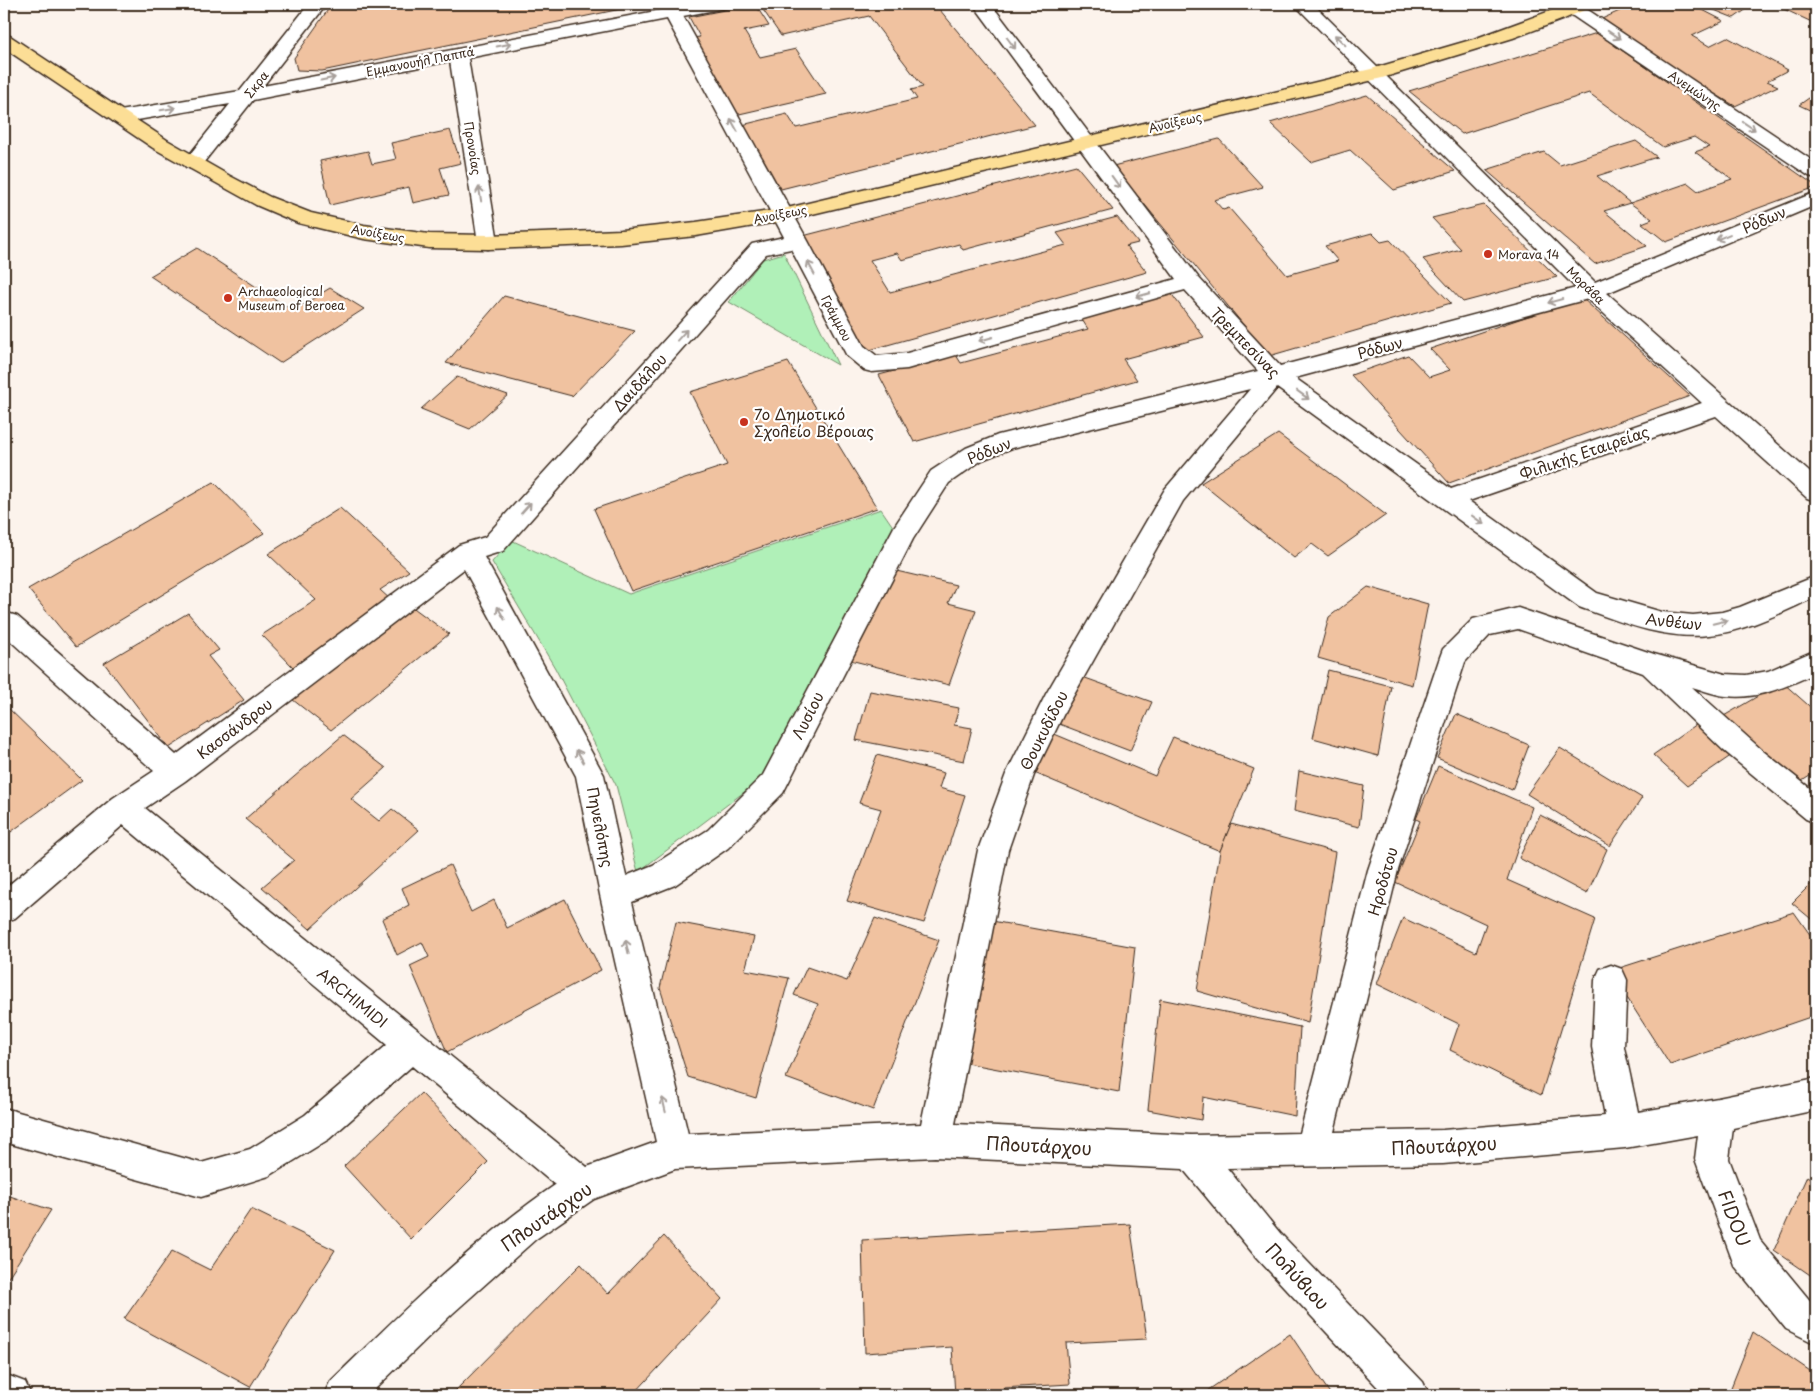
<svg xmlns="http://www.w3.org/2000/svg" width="1820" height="1399" font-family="'Playpen Sans',sans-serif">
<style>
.green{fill:#b0f0b8;stroke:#768d6b}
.building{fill:#f0c2a0;stroke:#3b2a1e}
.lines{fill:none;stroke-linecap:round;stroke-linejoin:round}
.minor-casing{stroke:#3b2a1e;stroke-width:3}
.major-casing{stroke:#3b2a1e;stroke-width:3}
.minor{fill:#fff;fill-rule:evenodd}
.major{fill:#fcde96;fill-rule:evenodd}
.oneway{stroke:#a79f9a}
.poi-dot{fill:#c8321e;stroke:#fff;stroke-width:2}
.labels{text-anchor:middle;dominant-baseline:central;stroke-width:4.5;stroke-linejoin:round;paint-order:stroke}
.far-street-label{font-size:12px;fill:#3b2a1e;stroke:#fff}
.far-poi-label{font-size:12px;fill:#3b2a1e;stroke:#fff;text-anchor:start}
.street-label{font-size:15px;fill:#3b2a1e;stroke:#fff}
.poi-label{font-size:15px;fill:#3b2a1e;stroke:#fff;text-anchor:start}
.near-street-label{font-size:18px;fill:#3b2a1e;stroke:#fff}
</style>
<rect width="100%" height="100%" fill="#fcf3ec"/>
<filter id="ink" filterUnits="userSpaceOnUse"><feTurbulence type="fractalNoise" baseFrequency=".02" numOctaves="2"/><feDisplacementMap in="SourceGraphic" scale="10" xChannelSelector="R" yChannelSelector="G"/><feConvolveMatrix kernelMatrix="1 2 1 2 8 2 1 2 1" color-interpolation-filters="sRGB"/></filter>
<g filter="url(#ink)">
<g class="green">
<polygon points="784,253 838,365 729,302 763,259"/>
<polygon points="881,509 896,531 764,777 638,872 616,785 555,668 492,562 511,540 629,594"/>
</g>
<g class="building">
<polygon points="332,4 645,4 322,71 297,70 294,58"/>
<polygon points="755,4 769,26 744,31 760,57 796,49 826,94 735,115 692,38 700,37 689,17"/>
<polygon points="759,4 935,4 1035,125 777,190 738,126 787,114 796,128 917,99 911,90 923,87 869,16 781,36"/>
<polygon points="1635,4 1691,4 1724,21 1692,36 1709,46 1727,37 1788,70 1767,81 1778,86 1735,106 1595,22"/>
<polygon points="1699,4 1754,4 1734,18"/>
<polygon points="1773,4 1816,4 1816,24"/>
<polygon points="1597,33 1816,186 1816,187 1666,242 1642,223 1652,219 1630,203 1688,183 1698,191 1732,179 1695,152 1709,147 1694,137 1663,147 1589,93 1462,134 1409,91"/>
<polygon points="1816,93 1816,113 1799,105"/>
<polygon points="1367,95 1455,171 1394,190 1350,150 1311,162 1270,123"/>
<polygon points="450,130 461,163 440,168 449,195 413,203 409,187 330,205 320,161 368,151 372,164 396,159 391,143"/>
<polygon points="1219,139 1263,187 1214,200 1223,210 1229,208 1287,275 1338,261 1325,246 1372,233 1381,242 1390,240 1451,303 1269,356 1113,166"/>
<polygon points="1636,141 1657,157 1597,176 1630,203 1604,211 1647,246 1595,264 1486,170 1544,152 1560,165"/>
<polygon points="1076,165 1113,210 963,250 959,244 902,260 897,253 870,260 890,292 1066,245 1057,233 1117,217 1138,243 1126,246 1147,272 866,351 799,237"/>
<polygon points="1484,205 1557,277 1463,302 1423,259 1461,249 1432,218"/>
<polygon points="197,248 293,311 330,288 364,309 280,363 150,276"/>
<polygon points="1170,292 1204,337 1123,359 1137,380 914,442 879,375 956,355 961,363 1088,329 1079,315"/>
<polygon points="504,296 635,331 572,396 446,363"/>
<polygon points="1582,298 1690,396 1449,483 1351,375 1408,355 1429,377 1450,370 1430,349"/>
<polygon points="788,362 877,508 631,591 594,509 727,465 690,392"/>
<polygon points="457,377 508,395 470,429 421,409"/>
<polygon points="1278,434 1386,515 1328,556 1312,544 1294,558 1201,483"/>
<polygon points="214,482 264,533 76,647 28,589"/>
<polygon points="340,508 409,571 380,590 391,600 293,667 262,635 316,600 268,554"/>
<polygon points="888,569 956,585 948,603 976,610 949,685 850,660"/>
<polygon points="1368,587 1428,604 1412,685 1318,658 1329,617"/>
<polygon points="407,603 449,634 331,730 288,696"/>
<polygon points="188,613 219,650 208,656 244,700 169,748 104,663"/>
<polygon points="1328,670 1391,686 1378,756 1313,738"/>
<polygon points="1077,675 1152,702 1130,751 1054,722"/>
<polygon points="1782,682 1816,712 1816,772 1791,788 1717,720"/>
<polygon points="870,691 959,708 954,725 972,728 964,761 856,740"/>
<polygon points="4,704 82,780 4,837"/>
<polygon points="1456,714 1529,745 1512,790 1437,758"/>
<polygon points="1697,724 1732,755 1687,786 1653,755"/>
<polygon points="1052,733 1155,776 1173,737 1254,769 1220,851 1032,772"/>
<polygon points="343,735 386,768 351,799 379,821 392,809 419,830 310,929 262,887 294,860 245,819"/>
<polygon points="1560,748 1642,798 1610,846 1527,794"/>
<polygon points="877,755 944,773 939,788 965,795 924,923 847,901 881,809 859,803"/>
<polygon points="1438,766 1532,807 1507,880 1595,919 1541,1095 1450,1050 1459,1024 1377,984 1403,918 1476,952 1486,924 1395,882 1420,821 1416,819"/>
<polygon points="1299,771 1364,786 1359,827 1294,811"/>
<polygon points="1540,815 1607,849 1587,894 1519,858"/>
<polygon points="1231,824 1335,852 1308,1023 1197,991 1220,851"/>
<polygon points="450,865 471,912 494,900 507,928 565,899 601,970 447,1052 410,966 429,957 422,942 397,955 382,919 409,905 402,888"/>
<polygon points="1816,879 1816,923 1792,903"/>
<polygon points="1794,912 1816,943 1816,1015 1670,1065 1610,971"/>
<polygon points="875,918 939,940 873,1110 786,1078 818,1004 794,995 807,967 847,981"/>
<polygon points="992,921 1135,947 1119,1092 966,1063"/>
<polygon points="676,922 754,937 745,970 789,978 756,1098 688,1077 660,988"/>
<polygon points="1160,999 1300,1027 1295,1116 1203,1097 1201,1120 1148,1110"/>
<polygon points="421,1093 488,1162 411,1239 344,1166"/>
<polygon points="1807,1176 1816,1182 1816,1279 1774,1250"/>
<polygon points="4,1194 51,1210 4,1284"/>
<polygon points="251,1209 335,1250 250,1387 124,1319 172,1251 210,1270"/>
<polygon points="1130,1224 1147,1339 1066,1343 1070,1384 1003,1388 1003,1395 955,1395 952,1347 865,1353 862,1240"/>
<polygon points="664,1236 722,1299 633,1395 451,1395 581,1264 608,1294"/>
<polygon points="1753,1332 1816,1375 1816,1395 1728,1395"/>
<polygon points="1290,1334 1331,1395 1201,1395"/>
</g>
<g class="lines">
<defs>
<g id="minor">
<path d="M309,4H327L263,86L661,10L658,4H676L677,7L693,4H728L725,8L683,16L808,241L864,346L877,356L907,353L1176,279L973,4H991L1198,277L1280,366L1576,288L1294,4H1313L1595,282L1816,192V205L1607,293L1816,478V501L1807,498L1716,416L1469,501L1597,593L1662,612L1693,615L1722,612L1740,607L1816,576V597C1782,612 1747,631 1709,635C1664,640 1620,622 1579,607L1277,388L1183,501L1066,709L1034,775L1008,850L955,1124L1191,1135L1300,1133L1368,870L1440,657L1443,649L1473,619L1518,608L1654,654L1725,674L1746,675L1768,671L1816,650V673C1787,686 1759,700 1726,696C1715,695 1703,690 1692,687L1763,751L1816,793V823L1806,819L1723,750L1643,673L1518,629L1490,635L1465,662L1398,870L1334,1132L1443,1130L1605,1116L1592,1047L1595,980L1600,969L1611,965L1622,969L1627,980L1624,1047L1638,1112L1718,1098L1816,1078V1110L1733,1128L1729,1159L1760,1240L1812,1303L1816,1306V1344L1786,1329L1734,1265L1695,1159L1698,1135L1625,1148L1443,1164L1227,1168L1280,1233L1423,1382L1429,1395H1385L1256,1257L1183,1169L935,1157L675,1169L594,1199L536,1239L452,1314L369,1395H324L330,1382C402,1312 472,1242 555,1185L412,1066L329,1139L269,1176L201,1197L4,1142V1108L201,1163L250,1149L305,1115L387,1045L123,825L15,918L4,922V889L113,798L154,771L4,635V612L17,616L176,755L459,545L485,537L752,244L784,237L667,19L468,58L498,242L495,247L488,249L481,247L478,242L450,61L253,100L200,167L193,169L186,167L183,163L230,104L120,123L113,121L110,117L113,113L120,111L240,91ZM791,249L847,356L864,370L872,372L907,369L1185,290L1258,371L998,435L966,448L931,471L894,527L763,775L708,830L653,865L626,876L604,775L484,557L503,551L766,254ZM1588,299L1702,403L1451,489L1295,378ZM1250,389L1165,489L1046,694L1006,774L978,850L921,1124L688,1134L632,902L675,885L728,848L783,793L913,539L949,483L982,460L1012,448ZM464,569L576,776L600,895L656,1142L587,1167L145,808L185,781Z"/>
<polygon points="1567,4 1579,4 1816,163 1816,178 1809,176 1567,12 1564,8"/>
<polygon points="4,1374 25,1382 31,1395 4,1395"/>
</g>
<polygon id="major" points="1569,4 1592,4 1589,8 1564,19 1513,38 1382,78 783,221 696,236 621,244 488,249 429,248 364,239 298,223 256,205 153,148 4,48 4,35 10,36 167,140 230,176 270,197 311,213 364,225 429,234 488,235 621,230 696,222 783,209 1371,69 1474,39"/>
</defs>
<use href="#minor" class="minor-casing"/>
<use href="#major" class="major-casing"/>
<use href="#minor" class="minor"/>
<use href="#major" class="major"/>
</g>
<defs><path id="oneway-shaft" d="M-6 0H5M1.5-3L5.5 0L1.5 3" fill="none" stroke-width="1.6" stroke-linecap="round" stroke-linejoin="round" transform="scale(1.25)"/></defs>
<g class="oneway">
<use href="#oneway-shaft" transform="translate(1614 35) rotate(34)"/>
<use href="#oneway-shaft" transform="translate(1340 40) rotate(-136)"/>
<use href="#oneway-shaft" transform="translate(1011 43) rotate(53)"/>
<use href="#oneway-shaft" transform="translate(504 45) rotate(-11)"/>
<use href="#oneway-shaft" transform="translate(328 79) rotate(-11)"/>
<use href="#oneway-shaft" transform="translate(168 109) rotate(-10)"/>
<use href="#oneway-shaft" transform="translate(734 125) rotate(-119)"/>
<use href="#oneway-shaft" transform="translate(1749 126) rotate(34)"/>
<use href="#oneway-shaft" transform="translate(1116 182) rotate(54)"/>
<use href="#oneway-shaft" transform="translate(480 194) rotate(-99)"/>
<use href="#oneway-shaft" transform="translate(1723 237) rotate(157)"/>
<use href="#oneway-shaft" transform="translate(811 268) rotate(-118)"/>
<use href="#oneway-shaft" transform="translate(1143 295) rotate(164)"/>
<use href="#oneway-shaft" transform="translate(1555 301) rotate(165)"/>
<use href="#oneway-shaft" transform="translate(682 335) rotate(-48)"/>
<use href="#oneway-shaft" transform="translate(986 339) rotate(164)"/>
<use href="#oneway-shaft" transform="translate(1303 395) rotate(36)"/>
<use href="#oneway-shaft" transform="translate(526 508) rotate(-48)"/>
<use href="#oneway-shaft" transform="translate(1478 520) rotate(36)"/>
<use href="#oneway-shaft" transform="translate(501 613) rotate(-119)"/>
<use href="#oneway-shaft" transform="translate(1720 622) rotate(-14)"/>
<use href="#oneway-shaft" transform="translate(580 756) rotate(-119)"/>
<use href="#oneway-shaft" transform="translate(627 947) rotate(-103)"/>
<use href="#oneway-shaft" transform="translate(664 1105) rotate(-103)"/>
</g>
</g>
<g class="poi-dot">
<circle cx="1488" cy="254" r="5"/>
<circle cx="228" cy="298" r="5"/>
<circle cx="744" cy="422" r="5"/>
</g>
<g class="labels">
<g class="far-street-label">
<text transform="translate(420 61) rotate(-11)">Εμμανουήλ Παππά</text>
<text transform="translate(256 84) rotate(-52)">Σκρα</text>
<text transform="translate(1695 90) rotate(34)">Ανεμώνης</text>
<text transform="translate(1175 122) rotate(-13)">Ανοίξεως</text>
<text transform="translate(473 148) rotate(81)">Προνοίας</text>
<text transform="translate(780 214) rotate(-11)">Ανοίξεως</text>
<text transform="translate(378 233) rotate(10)">Ανοίξεως</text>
<text transform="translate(1586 285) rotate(44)">Μοράβα</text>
<text transform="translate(837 318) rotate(62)">Γράμμου</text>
</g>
<g class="far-poi-label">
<text x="1498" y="254">Morava 14</text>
<text x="238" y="291">Archaeological<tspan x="238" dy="14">Museum of Beroea</tspan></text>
</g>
<g class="street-label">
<text transform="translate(1764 219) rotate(-23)">Ρόδων</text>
<text transform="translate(1246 342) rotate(46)">Τρεμπεσίνας</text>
<text transform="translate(1380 347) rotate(-15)">Ρόδων</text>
<text transform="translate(639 382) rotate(-48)">Δαιδάλου</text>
<text transform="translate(989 450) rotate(-22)">Ρόδων</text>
<text transform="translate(1584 452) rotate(-19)">Φιλικής Εταιρείας</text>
<text transform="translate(1674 621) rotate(6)">Ανθέων</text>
<text transform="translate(807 715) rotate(-63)">Λυσίου</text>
<text transform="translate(234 728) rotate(-37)">Κασσάνδρου</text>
<text transform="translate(1043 730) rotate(-63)">Θουκυδίδου</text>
<text transform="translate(601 827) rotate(79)">Πηνελόπης</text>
<text transform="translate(1382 881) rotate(-74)">Ηροδότου</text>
<text transform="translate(353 997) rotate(39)">ARCHIMIDI</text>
</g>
<g class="poi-label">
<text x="754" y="413">7ο Δημοτικό<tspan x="754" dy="17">Σχολείο Βέροιας</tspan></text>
</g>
<g class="near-street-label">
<text transform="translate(1039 1145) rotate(3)">Πλουτάρχου</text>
<text transform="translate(1444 1145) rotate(-3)">Πλουτάρχου</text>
<text transform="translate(546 1216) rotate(-35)">Πλουτάρχου</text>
<text transform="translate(1735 1218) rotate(69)">FIDOU</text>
<text transform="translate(1298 1276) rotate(47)">Πολύβιου</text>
</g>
</g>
<rect width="1820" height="1399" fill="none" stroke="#fff" stroke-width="20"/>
<rect x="10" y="10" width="1800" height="1379" fill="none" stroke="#3b2a1e" stroke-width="2" filter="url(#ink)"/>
</svg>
